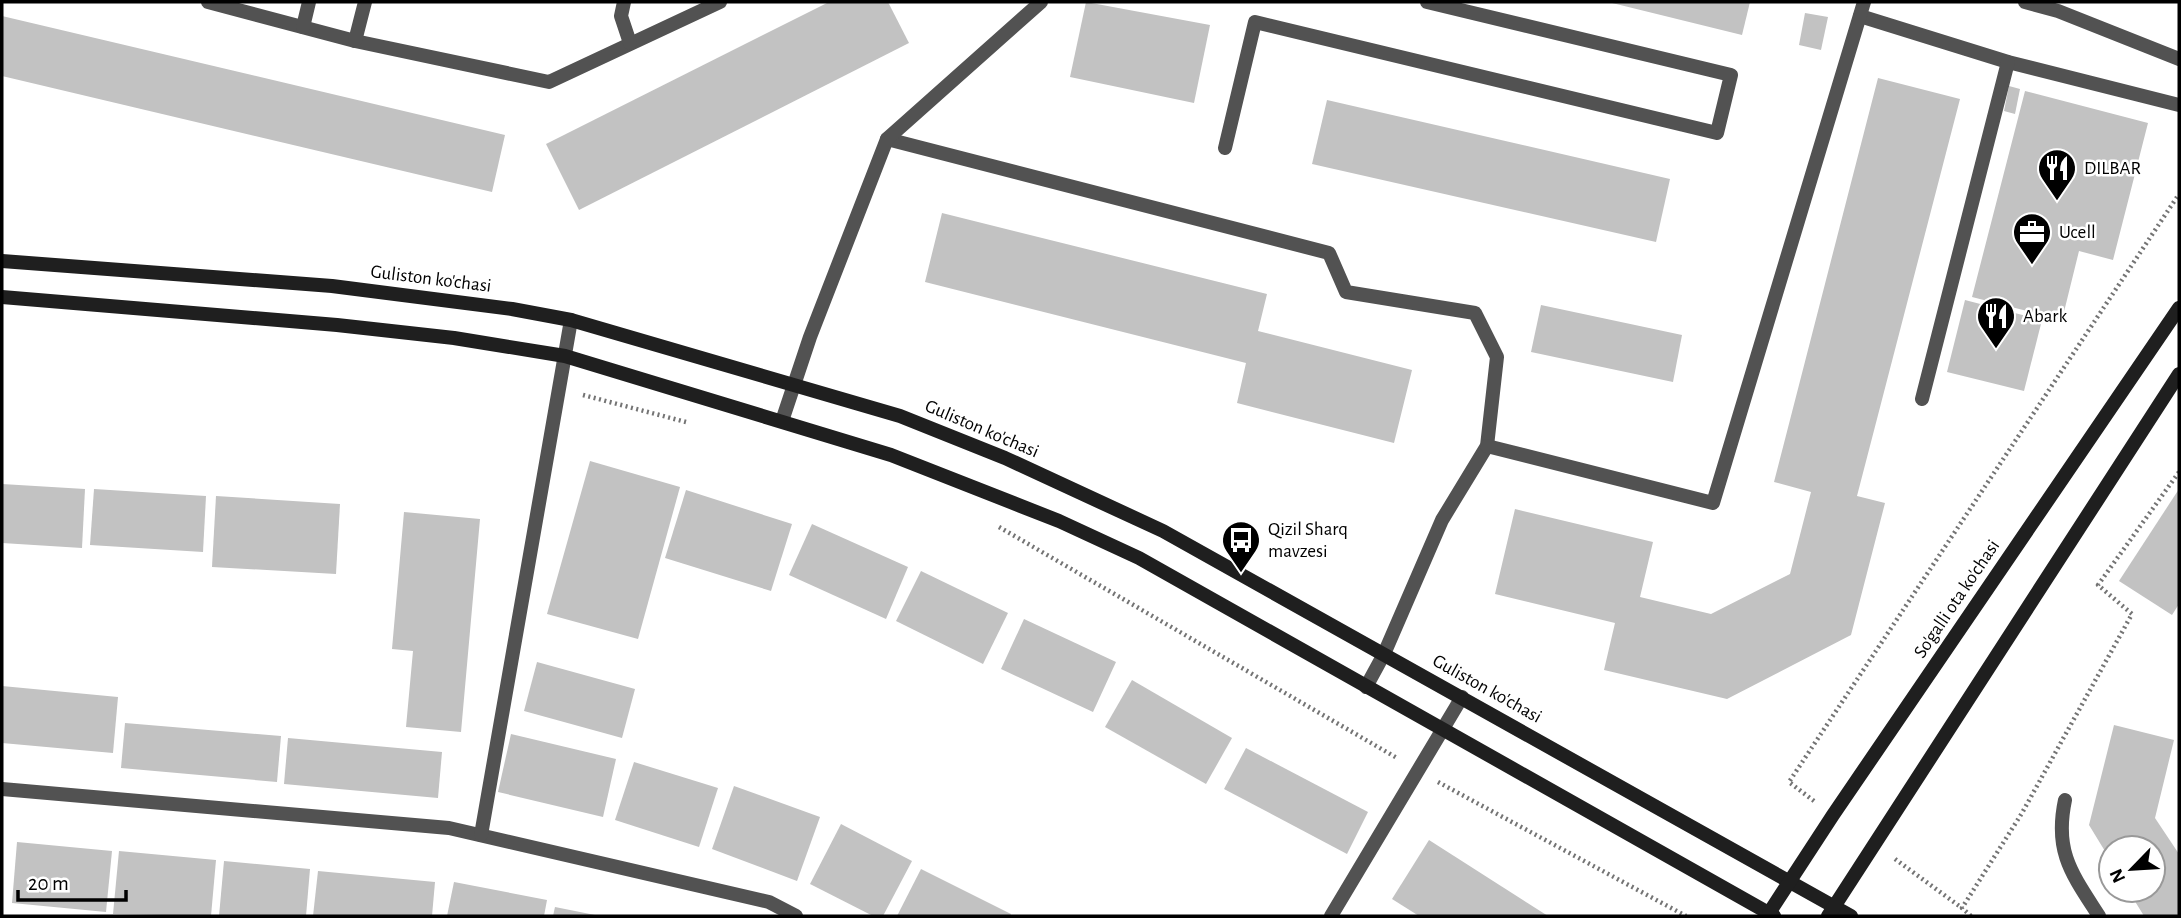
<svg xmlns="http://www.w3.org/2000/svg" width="2181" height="918" font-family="'Alegreya Sans',sans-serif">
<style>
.building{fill:#c2c2c2}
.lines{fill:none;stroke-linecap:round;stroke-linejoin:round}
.path{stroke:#747474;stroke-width:4.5;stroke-dasharray:2 3.5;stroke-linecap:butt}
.service{stroke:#525252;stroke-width:14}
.minor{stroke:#525252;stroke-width:14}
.secondary{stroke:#1f1f1f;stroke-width:14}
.labels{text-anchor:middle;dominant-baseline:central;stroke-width:5;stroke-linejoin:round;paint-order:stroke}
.poi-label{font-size:19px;fill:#000;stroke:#fff;text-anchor:start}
.street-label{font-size:19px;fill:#000;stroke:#fff}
</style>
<rect width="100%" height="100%" fill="#fff"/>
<g class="building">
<polygon points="829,2 888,2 909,43 579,210 546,144"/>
<polygon points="1086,2 1210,25 1194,103 1070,77"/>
<polygon points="1608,2 1750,2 1742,35"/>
<polygon points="1805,13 1828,17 1821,50 1799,45"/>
<polygon points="2,16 505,135 492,192 2,76"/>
<polygon points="1878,78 1960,99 1857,496 1885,503 1851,635 1727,699 1604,670 1615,623 1495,594 1515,509 1653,542 1640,597 1711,614 1790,574 1811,492 1774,482"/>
<polygon points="2009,86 2020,89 2015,114 2004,111"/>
<polygon points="2025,91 2148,123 2113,260 2079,251 2062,320 1972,297"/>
<polygon points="1327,100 1670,179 1656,242 1312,164"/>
<polygon points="942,213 1267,294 1258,331 1412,370 1394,443 1237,403 1246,363 925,282"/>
<polygon points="1965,300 2042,320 2024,391 1947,372"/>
<polygon points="1541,305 1682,335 1673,382 1531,352"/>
<polygon points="590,461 680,487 638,639 547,614"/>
<polygon points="2,484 85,489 82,548 2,543"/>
<polygon points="94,489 206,496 203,552 90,545"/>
<polygon points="2179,489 2179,604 2172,615 2119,581"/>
<polygon points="686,490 792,524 771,591 665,558"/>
<polygon points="216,496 340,504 336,574 212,567"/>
<polygon points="404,512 480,519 461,732 406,727 413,651 392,649"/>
<polygon points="812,524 908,567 886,619 789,575"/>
<polygon points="921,571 1008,613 983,664 896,621"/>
<polygon points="1024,619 1116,662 1093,712 1001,669"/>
<polygon points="537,662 635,689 622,738 524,711"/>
<polygon points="1132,680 1232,738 1206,784 1105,727"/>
<polygon points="2,686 118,697 113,753 2,743"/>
<polygon points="125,723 281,736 277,782 121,768"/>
<polygon points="2114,725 2174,740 2155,818 2179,854 2179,916 2144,916 2128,890 2153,890 2153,848 2111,848 2111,861 2089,825"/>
<polygon points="511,734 616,759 603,817 498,792"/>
<polygon points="288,738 442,752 438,798 284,784"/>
<polygon points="1246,748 1368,812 1347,854 1224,789"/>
<polygon points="634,762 718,788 699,847 615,820"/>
<polygon points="734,786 820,817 797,881 712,849"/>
<polygon points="841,824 912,861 883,916 873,916 810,884"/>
<polygon points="1429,840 1548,916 1419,916 1392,899"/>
<polygon points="17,842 112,851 106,912 12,903"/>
<polygon points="119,851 216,860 211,916 113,914"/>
<polygon points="224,861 310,869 306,916 219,916"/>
<polygon points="921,869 1011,914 1010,916 897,916"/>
<polygon points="318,871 435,882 432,916 313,916"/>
<polygon points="454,882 547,900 544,916 447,916"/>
<polygon points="555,907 595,915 595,916 553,916"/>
</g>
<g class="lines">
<g class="path">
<polyline points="583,395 686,422"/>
<polyline points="999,527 1397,758"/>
<polyline points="1438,782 1686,916"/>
<polyline points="1814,801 1789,782 2179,194"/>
<polyline points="1895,859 1962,908"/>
<polyline points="1971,916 1962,908 2022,813 2132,614 2098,585 2179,472"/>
</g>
<g class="service">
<polyline points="208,2 355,41 549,82 720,2"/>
<polyline points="624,2 621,16 630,43"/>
<polyline points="1860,16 2008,62 2179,105"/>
<polyline points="303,27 309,2"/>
<polyline points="355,41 365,2"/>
<polyline points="887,139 1329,253 1346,292 1475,313 1497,357 1487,446 1442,520 1384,654 1366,687"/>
<polyline points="1225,148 1255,22 1717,133 1731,75 1427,2"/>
<polyline points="1922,399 2008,62"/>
<polyline points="782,421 810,337 887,139 1041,2"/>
<polyline points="1487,446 1713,503 1864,2"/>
<path d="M2065,800C2054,852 2072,874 2099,916"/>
</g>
<g class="minor">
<polyline points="2025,2 2058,11 2179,59"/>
<polyline points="2,789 449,828 769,902 796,916"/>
<polyline points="481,835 571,320"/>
<polyline points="1331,916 1462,697"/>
</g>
<g class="secondary">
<polyline points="2,261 332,286 512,309 571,320 900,416 1005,458 1163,531 1851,916"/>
<polyline points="2,297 337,325 454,338 565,356 891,455 1059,521 1139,558 1774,916"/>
<polyline points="1769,913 1833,815 2179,308"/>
<polyline points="1828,916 2179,374"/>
</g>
</g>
<defs>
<symbol id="restaurant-pin" viewBox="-11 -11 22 30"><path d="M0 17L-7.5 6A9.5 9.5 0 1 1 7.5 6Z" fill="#000" stroke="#fff"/><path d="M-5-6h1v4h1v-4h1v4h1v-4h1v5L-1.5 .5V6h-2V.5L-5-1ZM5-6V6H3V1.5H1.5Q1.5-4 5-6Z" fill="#fff"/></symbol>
<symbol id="office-pin" viewBox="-11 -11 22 30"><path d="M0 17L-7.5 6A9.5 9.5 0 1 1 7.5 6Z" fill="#000" stroke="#fff"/><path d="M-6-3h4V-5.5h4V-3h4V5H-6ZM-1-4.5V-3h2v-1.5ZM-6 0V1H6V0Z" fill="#fff"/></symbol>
<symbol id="bus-pin" viewBox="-11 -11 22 30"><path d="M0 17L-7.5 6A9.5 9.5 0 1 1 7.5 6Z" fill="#000" stroke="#fff"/><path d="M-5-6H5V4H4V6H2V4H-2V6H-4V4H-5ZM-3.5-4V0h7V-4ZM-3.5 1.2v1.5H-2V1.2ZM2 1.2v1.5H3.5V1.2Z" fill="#fff"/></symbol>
</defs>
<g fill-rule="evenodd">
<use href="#restaurant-pin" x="2035" y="146" width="44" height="60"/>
<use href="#office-pin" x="2010" y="210" width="44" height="60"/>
<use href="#restaurant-pin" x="1974" y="294" width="44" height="60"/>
<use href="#bus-pin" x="1219" y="518" width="44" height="60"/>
</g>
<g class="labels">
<g class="poi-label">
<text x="2084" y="168">DILBAR</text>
<text x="2059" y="232">Ucell</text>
<text x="2023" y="316">Abark</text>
<text x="1268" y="529">Qizil Sharq<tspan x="1268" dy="22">mavzesi</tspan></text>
</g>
<g class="street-label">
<text transform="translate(431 279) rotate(7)">Guliston ko'chasi</text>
<text transform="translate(982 429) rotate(23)">Guliston ko'chasi</text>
<text transform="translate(1957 599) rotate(-56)">So'galli ota ko'chasi</text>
<text transform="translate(1487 689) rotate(29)">Guliston ko'chasi</text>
</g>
</g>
<rect width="2181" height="918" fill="none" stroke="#000000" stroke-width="7"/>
<g transform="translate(2132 869) rotate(245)"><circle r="33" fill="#ffffff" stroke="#999999" stroke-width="2"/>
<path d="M0-5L12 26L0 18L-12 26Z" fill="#000000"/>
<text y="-10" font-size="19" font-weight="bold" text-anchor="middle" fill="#000000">N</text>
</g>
<path d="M18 890v10h108v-10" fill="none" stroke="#000000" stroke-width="3.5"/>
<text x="28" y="890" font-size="21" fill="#000000" stroke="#ffffff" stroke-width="5" paint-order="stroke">20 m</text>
</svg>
